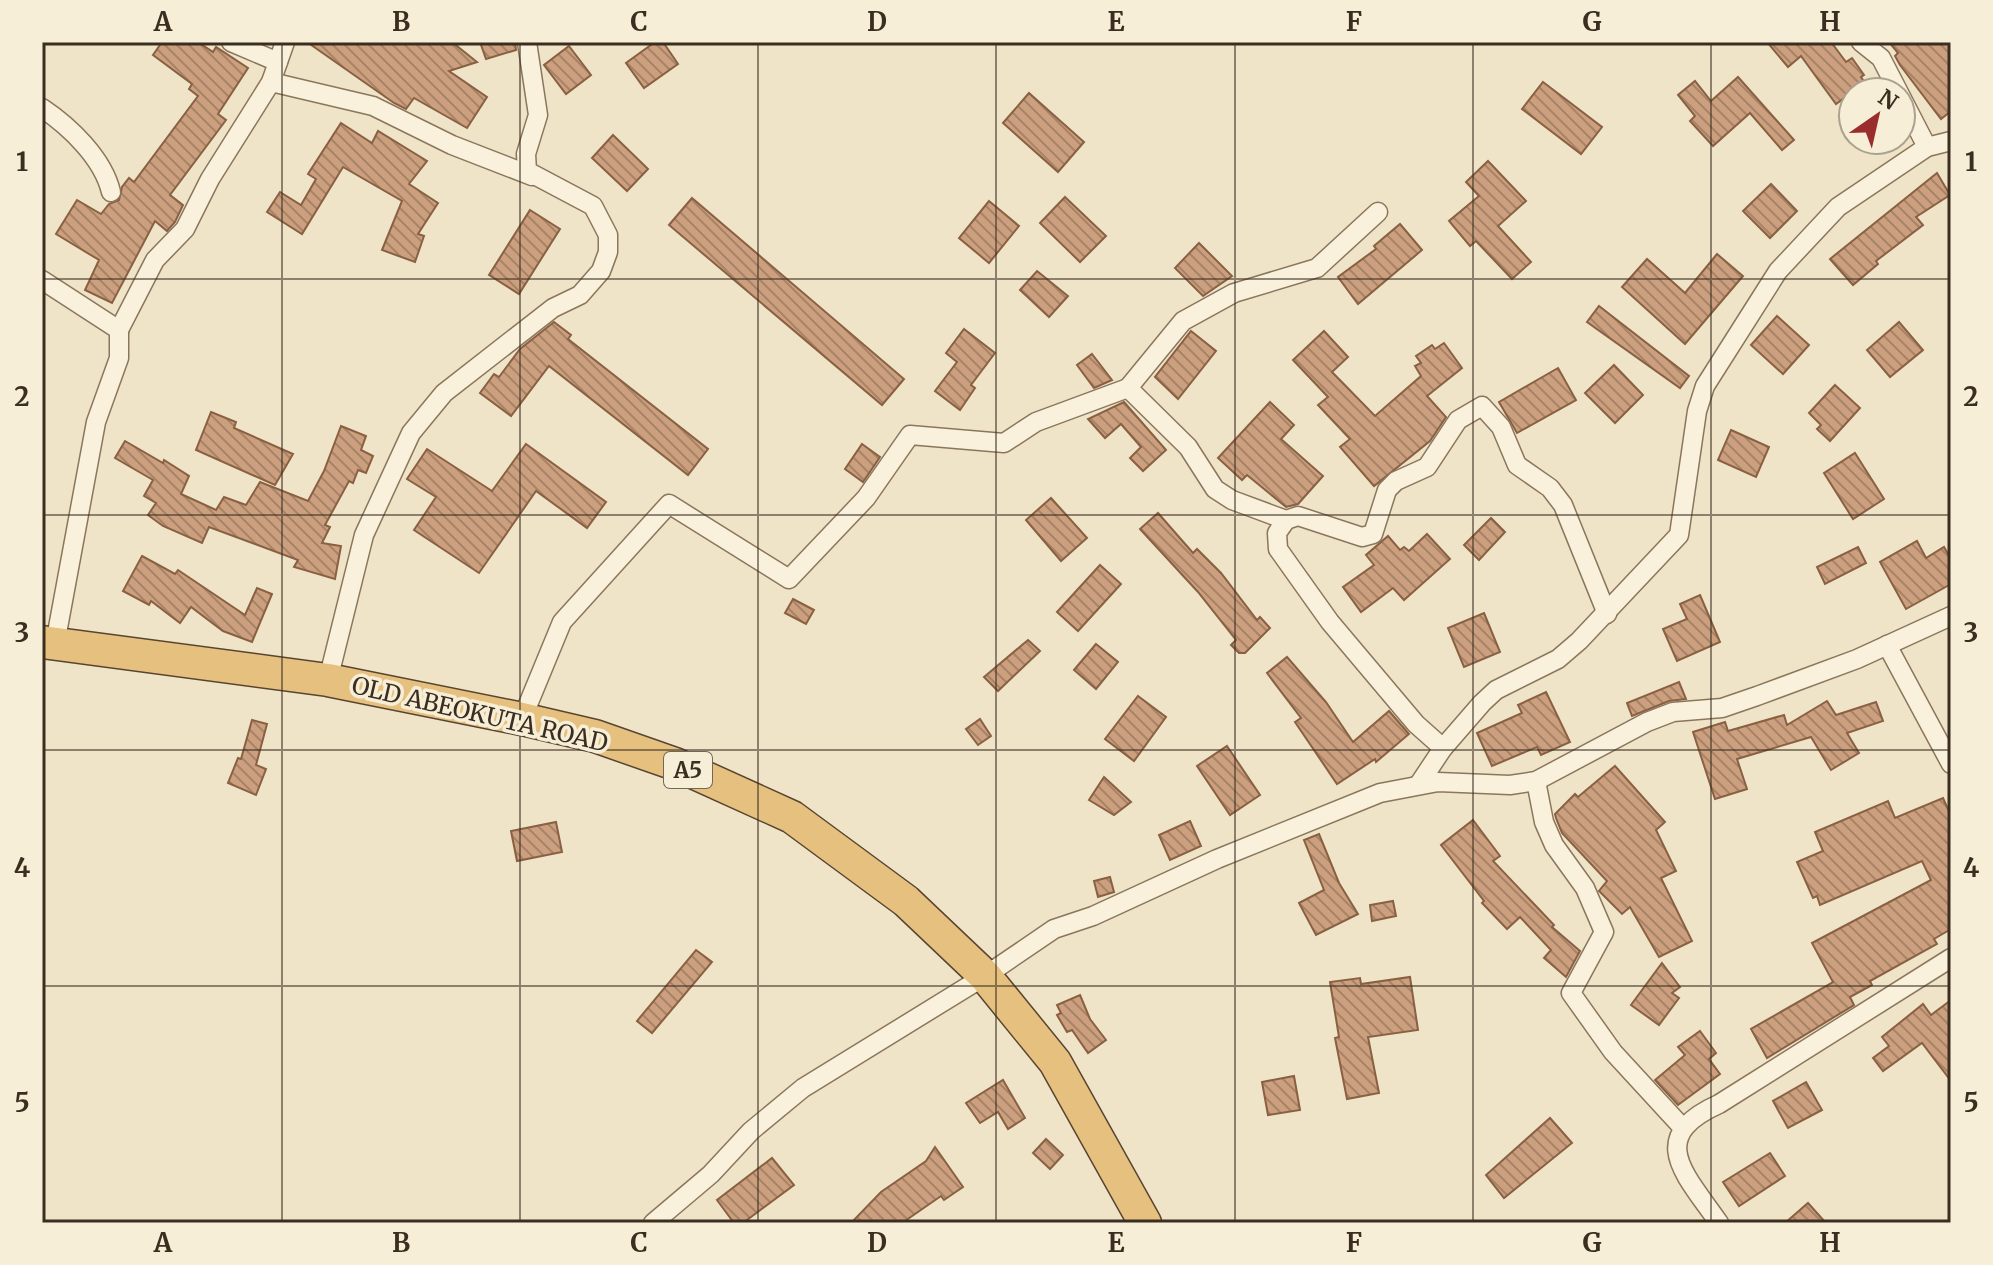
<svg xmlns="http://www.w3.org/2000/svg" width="1993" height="1265" font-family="Merriweather,serif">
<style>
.building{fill:url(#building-back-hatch);stroke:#8a6042;stroke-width:2}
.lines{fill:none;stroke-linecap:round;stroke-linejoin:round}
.minor-casing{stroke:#8b765d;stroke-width:21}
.trunk-casing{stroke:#594431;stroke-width:35}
.minor{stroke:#f9f1db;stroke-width:18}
.trunk{stroke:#e6c07e;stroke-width:32}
.grid{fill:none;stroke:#3b2e20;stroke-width:2;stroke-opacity:0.55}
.labels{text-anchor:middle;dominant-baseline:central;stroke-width:7;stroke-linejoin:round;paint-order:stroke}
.shield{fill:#f6eed7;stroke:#736857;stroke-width:2}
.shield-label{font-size:22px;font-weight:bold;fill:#3b2e20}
.street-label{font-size:24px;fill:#3b2e20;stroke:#f6eed7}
.neatline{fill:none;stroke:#3b2e20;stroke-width:3}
.grid-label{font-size:26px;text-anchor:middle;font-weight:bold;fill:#3b2e20}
</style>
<defs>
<pattern id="building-back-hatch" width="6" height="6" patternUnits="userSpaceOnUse" patternTransform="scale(2)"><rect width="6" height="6" fill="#cca07e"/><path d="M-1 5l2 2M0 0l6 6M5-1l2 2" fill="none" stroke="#a78367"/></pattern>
</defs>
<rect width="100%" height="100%" fill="#efe4c8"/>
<g class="building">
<polygon points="162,42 198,42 213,52 216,47 248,68 218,114 226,120 170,195 183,205 175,222 167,231 155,221 112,303 85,290 99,260 56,234 77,200 101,214 109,204 119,200 122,187 129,178 134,182 198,96 189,89 192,84 153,55"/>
<polygon points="307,42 452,42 477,62 449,71 487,97 467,128 414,98 406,109 394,103"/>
<polygon points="480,42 515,42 516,50 486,59"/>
<polygon points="655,42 663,42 678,64 644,88 626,63"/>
<polygon points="1767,42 1831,42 1846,62 1852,58 1864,75 1861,77 1865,83 1836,104 1801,56 1788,67"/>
<polygon points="1889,42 1951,42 1951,111 1941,119 1900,65 1895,56 1898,53"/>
<polygon points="569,46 591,75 566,94 544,65"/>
<polygon points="1738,77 1794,140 1782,150 1750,113 1713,146 1690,121 1695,116 1678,95 1695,81 1711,101"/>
<polygon points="1543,82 1602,127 1581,154 1522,109"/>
<polygon points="1029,93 1084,142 1058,172 1003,123"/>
<polygon points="341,123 372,143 378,131 427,161 409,184 438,203 418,234 424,236 415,262 382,250 402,201 343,167 302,234 267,212 280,192 301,205 316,179 308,174"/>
<polygon points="613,135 648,169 627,191 592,158"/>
<polygon points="1488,161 1526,201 1498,226 1531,262 1512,279 1476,241 1470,246 1449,221 1479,196 1466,182"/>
<polygon points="1937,173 1950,195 1916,217 1923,225 1876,261 1878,264 1853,285 1830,259"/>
<polygon points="1771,184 1797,211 1770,238 1743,211"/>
<polygon points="1065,197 1106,236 1080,262 1040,223"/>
<polygon points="692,198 904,379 882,405 669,225"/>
<polygon points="989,201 1019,226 989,263 959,238"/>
<polygon points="530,210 560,229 519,294 489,275"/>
<polygon points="1400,224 1422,250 1358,304 1338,277 1376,249 1374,246"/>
<polygon points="1199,243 1232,276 1203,296 1175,268"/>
<polygon points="1717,254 1743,276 1685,344 1622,287 1647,259 1685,293"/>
<polygon points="1037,271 1068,296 1049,317 1020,290"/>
<polygon points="1599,306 1689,376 1680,388 1587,322"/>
<polygon points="1777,316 1809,345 1783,374 1751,345"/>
<polygon points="554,322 571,335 568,339 708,449 688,475 549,366 511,416 480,393 494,374 499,377 520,349"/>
<polygon points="1899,322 1923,350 1890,377 1867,350"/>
<polygon points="964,329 995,353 971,385 975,388 960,410 935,391 957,362 946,353"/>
<polygon points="1191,331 1216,351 1178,399 1155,377"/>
<polygon points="1324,331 1348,357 1332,372 1375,416 1421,376 1415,366 1421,363 1416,356 1432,345 1435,349 1444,343 1462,368 1427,396 1446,417 1430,441 1374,486 1340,447 1350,439 1318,405 1328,397 1293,360"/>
<polygon points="1092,354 1112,380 1094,388 1077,365"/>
<polygon points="1614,365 1643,395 1615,423 1585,393"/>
<polygon points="1558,368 1576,400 1517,433 1499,402"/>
<polygon points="1835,385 1860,408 1830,441 1817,429 1821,425 1809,413"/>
<polygon points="1124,402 1166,450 1143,471 1130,458 1141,447 1121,424 1105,438 1088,419"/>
<polygon points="1270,402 1294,425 1281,439 1323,476 1298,504 1286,507 1247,475 1242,480 1218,458"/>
<polygon points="211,412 236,422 234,428 293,454 275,485 196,450"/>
<polygon points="341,426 366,436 361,450 373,456 366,473 358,470 353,483 349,481 325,525 330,527 322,543 341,546 335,579 294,567 298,560 209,527 202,543 163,526 148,515 156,503 144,496 153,480 115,458 125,441 163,463 164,460 189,476 181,494 216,510 224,497 246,505 260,482 308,501 324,471"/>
<polygon points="1731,430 1769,447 1756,477 1718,460"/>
<polygon points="526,444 606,502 587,528 536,491 479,573 414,530 436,497 407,479 427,449 492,491"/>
<polygon points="862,444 880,457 863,482 845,469"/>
<polygon points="1855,453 1884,499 1853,519 1824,473"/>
<polygon points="1051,498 1087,538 1061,561 1026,520"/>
<polygon points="1158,513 1193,553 1197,549 1221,573 1257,620 1260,617 1270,628 1245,653 1239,653 1231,645 1236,640 1198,592 1140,529"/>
<polygon points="1491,518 1505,532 1479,560 1464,545"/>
<polygon points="1427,534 1450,559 1404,600 1393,588 1361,612 1343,587 1374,565 1366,555 1388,536 1400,550 1404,547 1409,551"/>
<polygon points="1917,541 1926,558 1944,547 1951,559 1951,584 1906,609 1880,562"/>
<polygon points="1858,547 1866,563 1825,584 1817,567"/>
<polygon points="142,556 175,574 178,570 245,615 257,588 272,594 252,642 223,631 191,607 180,623 151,601 149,605 123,591"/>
<polygon points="1100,565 1121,584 1078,631 1057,612"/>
<polygon points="1700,595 1720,642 1677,661 1663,629 1687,619 1680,604"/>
<polygon points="793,599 814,610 806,624 785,613"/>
<polygon points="1484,613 1500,652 1464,667 1448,628"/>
<polygon points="1028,640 1040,651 998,691 984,677"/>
<polygon points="1096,644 1118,662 1096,689 1074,670"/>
<polygon points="1287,657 1326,702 1353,742 1389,711 1409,734 1376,762 1375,759 1337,784 1295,722 1301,718 1267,673"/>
<polygon points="1679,682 1686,699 1669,701 1632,716 1627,703"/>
<polygon points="1546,692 1570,742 1541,755 1537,747 1492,766 1477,733 1522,713 1518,705"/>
<polygon points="1138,696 1166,717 1134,761 1105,739"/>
<polygon points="1827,701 1836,715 1876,702 1883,721 1847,733 1859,753 1831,770 1811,737 1737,759 1747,789 1715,799 1693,732 1725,722 1728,731 1784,715 1787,725"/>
<polygon points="980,719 991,736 978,745 966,729"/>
<polygon points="252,720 267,724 256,765 266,769 256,795 228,783 238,758 241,759"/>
<polygon points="1227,746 1260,795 1230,815 1197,766"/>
<polygon points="1615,766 1665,822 1656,830 1676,871 1661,878 1692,941 1659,957 1630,907 1622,914 1599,891 1607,881 1562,833 1556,818 1555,814 1575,794 1578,797"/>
<polygon points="1104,777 1131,802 1114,815 1089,800"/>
<polygon points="1943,798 1951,816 1951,929 1934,939 1937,944 1870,981 1872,985 1850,997 1854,1005 1767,1058 1751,1029 1833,982 1812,943 1931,880 1922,861 1820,905 1817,896 1813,898 1797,862 1823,851 1815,832 1888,801 1895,818"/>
<polygon points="1473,820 1500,856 1493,861 1554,925 1552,927 1580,951 1566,977 1544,958 1551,950 1520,917 1507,929 1482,903 1484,901 1441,845"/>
<polygon points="1190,821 1201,846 1170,860 1159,835"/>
<polygon points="556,822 562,852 517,861 511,831"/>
<polygon points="1319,834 1339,883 1358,914 1316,935 1299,903 1324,890 1304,840"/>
<polygon points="1110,877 1114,892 1098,897 1094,881"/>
<polygon points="1393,901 1396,916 1372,921 1370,905"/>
<polygon points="696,950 712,962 652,1033 637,1021"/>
<polygon points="1662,963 1680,987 1672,993 1679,998 1659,1025 1631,1005"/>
<polygon points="1410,977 1418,1030 1368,1037 1379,1093 1347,1099 1335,1038 1339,1037 1330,982 1360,978 1361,984"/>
<polygon points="1080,995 1090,1019 1106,1040 1088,1053 1072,1030 1067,1032 1057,1015 1061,1013 1057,1005"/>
<polygon points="1951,1000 1951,1081 1922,1043 1883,1071 1873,1058 1889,1046 1882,1037 1923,1004 1931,1015"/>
<polygon points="1700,1031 1716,1053 1709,1059 1720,1074 1678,1105 1655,1080 1685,1055 1678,1047"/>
<polygon points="1294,1076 1300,1110 1268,1115 1262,1082"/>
<polygon points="1003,1080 1025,1118 1008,1129 998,1112 980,1123 966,1103"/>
<polygon points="1806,1082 1822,1110 1788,1128 1773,1101"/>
<polygon points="1550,1118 1572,1143 1504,1198 1486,1175"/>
<polygon points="1046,1139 1063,1155 1050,1169 1033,1153"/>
<polygon points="935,1147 963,1187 944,1200 941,1196 902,1223 851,1223 881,1192 926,1161"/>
<polygon points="1770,1153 1785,1176 1739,1206 1723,1182"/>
<polygon points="772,1158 794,1185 743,1223 734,1223 717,1200"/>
<polygon points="1808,1203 1826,1223 1785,1223"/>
</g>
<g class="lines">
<defs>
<g id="minor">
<polyline points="231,42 278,62"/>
<polyline points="1861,42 1881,58 1927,147"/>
<polyline points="271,82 373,106 452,145 532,176"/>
<path d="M42,108C69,126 103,158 111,192"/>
<polyline points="1378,212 1317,268 1234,293 1183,321 1128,388 1188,447 1215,489 1232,500 1286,520 1298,516 1362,537 1373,534 1387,490 1396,481 1427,467 1458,420 1482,406 1501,427 1517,465 1550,488 1563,505 1607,614"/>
<polyline points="42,280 119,330 119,358 96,422 55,644"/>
<polyline points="119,330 155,260 185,229 210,179 271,82 285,42"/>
<polyline points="1286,520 1277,533 1278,549 1330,622 1416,724 1443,748"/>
<polyline points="1887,645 1951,764"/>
<polyline points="328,680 364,535 411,433 444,393 553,308 580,295 601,271 608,252 608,235 593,206 527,171 526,154 538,115 527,42"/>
<polyline points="522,719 562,622 669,504 789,579 866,498 910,435 1004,443 1036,422 1128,388"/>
<polyline points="1536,781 1544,822 1554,845 1585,888 1604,932 1571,993 1613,1052 1682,1127"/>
<polyline points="1419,784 1443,748 1482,703 1496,690 1558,659 1579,641 1679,535 1697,411 1705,386 1778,271 1838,207 1927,147 1951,141"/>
<polyline points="653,1223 711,1174 751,1131 803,1088 985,976 1054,929 1093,916 1217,859 1380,793 1438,782 1510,785 1536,781 1647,722 1673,712 1722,708 1757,696 1857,659 1951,616"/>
<path d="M1719,1223C1685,1174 1645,1137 1719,1104L1951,958"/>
</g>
<polyline id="trunk" points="42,642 328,680 522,719 595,736 675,764 792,817 906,901 985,976 1055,1062 1145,1223"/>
</defs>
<use href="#minor" class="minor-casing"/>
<use href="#trunk" class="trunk-casing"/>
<use href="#minor" class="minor"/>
<use href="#trunk" class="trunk"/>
</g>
<path class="grid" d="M282,42V1223M520,42V1223M758,42V1223M996,42V1223M1235,42V1223M1473,42V1223M1711,42V1223M42,279H1951M42,515H1951M42,750H1951M42,986H1951"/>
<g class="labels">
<rect class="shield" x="664" y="752" width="48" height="36" rx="6"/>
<g class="shield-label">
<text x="688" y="770">A5</text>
</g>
<g class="street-label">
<text transform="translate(480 714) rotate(13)">OLD ABEOKUTA ROAD</text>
</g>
</g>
<rect width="1993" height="1265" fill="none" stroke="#f6eed7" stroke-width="88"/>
<g transform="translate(1877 116) rotate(34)"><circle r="38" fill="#f6eed7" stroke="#aba18e" stroke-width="2"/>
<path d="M0-6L14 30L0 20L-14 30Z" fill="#9a2e2d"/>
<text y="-12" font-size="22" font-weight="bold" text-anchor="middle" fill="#3b2e20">N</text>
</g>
<rect x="44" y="44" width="1905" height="1177" class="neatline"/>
<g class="grid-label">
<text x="163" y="31">A</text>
<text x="401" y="31">B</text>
<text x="639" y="31">C</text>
<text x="877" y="31">D</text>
<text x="1116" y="31">E</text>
<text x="1354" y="31">F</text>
<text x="1592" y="31">G</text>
<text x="1830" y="31">H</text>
<text x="22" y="171">1</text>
<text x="1971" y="171">1</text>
<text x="22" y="406">2</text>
<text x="1971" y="406">2</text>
<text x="22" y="642">3</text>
<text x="1971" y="642">3</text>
<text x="22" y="877">4</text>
<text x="1971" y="877">4</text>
<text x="22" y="1112">5</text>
<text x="1971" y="1112">5</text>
<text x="163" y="1252">A</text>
<text x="401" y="1252">B</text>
<text x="639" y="1252">C</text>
<text x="877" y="1252">D</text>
<text x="1116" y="1252">E</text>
<text x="1354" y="1252">F</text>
<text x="1592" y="1252">G</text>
<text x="1830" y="1252">H</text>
</g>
</svg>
